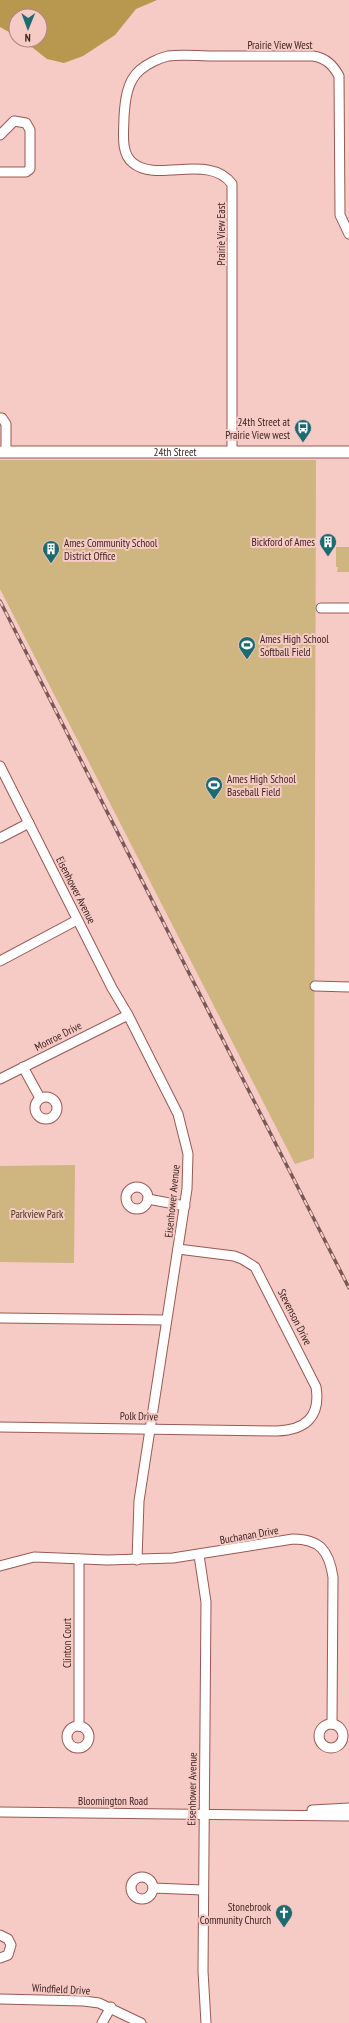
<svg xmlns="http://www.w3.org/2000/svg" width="349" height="2023" font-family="'PT Sans Narrow',sans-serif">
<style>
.green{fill:#cfb57f}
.forest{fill:#b8974e}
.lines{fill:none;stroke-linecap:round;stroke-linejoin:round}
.minor-casing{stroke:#985954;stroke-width:11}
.major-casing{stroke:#985954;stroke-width:13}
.minor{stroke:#fff;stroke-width:9}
.major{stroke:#fff;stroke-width:11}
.rail-casing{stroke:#795855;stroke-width:3.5}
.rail{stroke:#f6cac5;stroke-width:2;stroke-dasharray:6;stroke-linecap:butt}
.labels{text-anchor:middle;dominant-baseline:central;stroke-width:4;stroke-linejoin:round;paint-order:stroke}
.street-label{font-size:11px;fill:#3e2321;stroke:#f6cac5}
.poi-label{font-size:11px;fill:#3e2321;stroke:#f6cac5;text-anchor:end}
.park-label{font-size:11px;fill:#453716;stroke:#f6cac5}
</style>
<rect width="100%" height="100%" fill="#f6cac5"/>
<g class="green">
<polygon points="0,460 316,460 314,1158 295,1164 0,589"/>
<polygon points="336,547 349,547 349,572 337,572 338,567 336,567"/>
<polygon points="75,1165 74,1263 0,1262 0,1166"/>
</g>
<polygon class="forest" points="0,0 157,0 136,9 115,35 83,56 64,63 47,59 23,40 40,40 40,16 16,16 16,36 0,27"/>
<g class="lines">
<defs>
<g id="minor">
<polyline points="0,135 14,121 26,123 30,130 30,169 26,172 0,172"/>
<polyline points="0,418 2,418 6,424 6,452"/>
<path d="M232,452V184C209,153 157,183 133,163C120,153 124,131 124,117C125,100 127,81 140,70C147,64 159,58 168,56C182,54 198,56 213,56C246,56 280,56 313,56C326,58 333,65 339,76L340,215L349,234"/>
<polyline points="321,608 349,608"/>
<polyline points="0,766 112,988 128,1015 178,1114 188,1154 187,1189 139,1501 137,1560"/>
<polyline points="0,838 29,823"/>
<polyline points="0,961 77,920"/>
<polyline points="315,986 349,987"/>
<polyline points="23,1067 40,1098"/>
<polyline points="0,1079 128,1015"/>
<circle cx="46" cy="1108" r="11"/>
<circle cx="137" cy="1198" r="11"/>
<polyline points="148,1199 185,1206"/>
<polyline points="0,1318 166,1320"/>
<path d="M0,1427L277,1431C305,1430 321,1417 316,1387L255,1267L242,1259L234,1256L178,1249"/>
<polyline points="199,1555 206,1602 203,1971 206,2023"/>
<path d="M0,1566L34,1557L107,1560L173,1558L293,1539C320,1539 329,1551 333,1577L332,1724"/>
<circle cx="331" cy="1736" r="12"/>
<circle cx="78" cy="1737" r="11"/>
<polyline points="79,1726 79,1559"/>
<polyline points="312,1810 349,1808"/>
<polyline points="0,1812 349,1816"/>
<circle cx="142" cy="1888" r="11"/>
<polyline points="153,1888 203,1890"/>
<polyline points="0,1935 8,1939 11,1945 8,1955 0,1958"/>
<polyline points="0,1999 84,2001 99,2003 141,2023"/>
<polyline points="102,2023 111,2007"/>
</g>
<g id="major">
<path id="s1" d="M0,452H349"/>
</g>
</defs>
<use href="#minor" class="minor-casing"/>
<use href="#major" class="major-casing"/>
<use href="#minor" class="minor"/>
<use href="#major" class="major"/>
<defs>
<polyline id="rail" points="0,601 349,1288"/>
</defs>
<use href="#rail" class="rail-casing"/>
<use href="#rail" class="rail"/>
</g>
<defs>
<symbol id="bus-pin" viewBox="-11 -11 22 30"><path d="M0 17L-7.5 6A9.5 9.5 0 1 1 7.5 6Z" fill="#1e6a71" stroke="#f6cac5"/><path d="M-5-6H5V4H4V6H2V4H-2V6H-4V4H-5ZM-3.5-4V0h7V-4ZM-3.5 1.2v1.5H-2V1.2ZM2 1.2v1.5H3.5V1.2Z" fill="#fff"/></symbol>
<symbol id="building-pin" viewBox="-11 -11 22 30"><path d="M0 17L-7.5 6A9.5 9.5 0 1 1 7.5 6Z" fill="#1e6a71" stroke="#f6cac5"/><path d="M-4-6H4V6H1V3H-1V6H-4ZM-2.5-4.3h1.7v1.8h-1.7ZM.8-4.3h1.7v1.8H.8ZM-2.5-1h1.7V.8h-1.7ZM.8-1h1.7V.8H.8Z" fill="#fff"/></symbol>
<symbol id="stadium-pin" viewBox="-11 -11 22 30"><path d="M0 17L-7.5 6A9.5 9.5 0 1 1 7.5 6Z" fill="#1e6a71" stroke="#f6cac5"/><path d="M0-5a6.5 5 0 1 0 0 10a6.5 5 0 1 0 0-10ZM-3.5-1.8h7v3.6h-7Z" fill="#fff"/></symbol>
<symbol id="church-pin" viewBox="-11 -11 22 30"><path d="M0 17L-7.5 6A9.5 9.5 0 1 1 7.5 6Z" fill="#1e6a71" stroke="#f6cac5"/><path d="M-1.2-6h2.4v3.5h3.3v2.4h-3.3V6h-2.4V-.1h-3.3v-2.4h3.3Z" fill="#fff"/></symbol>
</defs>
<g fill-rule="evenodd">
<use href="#bus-pin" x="293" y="418" width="20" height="27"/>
<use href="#building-pin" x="318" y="532" width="20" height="27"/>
<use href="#building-pin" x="41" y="539" width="20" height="27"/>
<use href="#stadium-pin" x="237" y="635" width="20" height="27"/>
<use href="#stadium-pin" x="204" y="775" width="20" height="27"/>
<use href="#church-pin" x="274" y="1903" width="20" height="27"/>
</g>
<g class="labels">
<g class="street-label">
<text x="280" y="45">Prairie View West</text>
<text transform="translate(221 234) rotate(-90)">Prairie View East</text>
<text stroke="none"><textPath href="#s1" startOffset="175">24th Street</textPath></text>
<text transform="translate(76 890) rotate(63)">Eisenhower Avenue</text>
<text transform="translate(58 1036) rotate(-27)">Monroe Drive</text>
<text transform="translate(172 1201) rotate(-84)">Eisenhower Avenue</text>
<text transform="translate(295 1317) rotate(63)">Stevenson Drive</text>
<text transform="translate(139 1416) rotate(1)">Polk Drive</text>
<text transform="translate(249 1535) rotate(-10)">Buchanan Drive</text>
<text transform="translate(67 1643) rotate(-90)">Clinton Court</text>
<text transform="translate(192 1789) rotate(-89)">Eisenhower Avenue</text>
<text x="113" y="1801">Bloomington Road</text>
<text transform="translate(61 1989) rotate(3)">Windfield Drive</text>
</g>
<g class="poi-label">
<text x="290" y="422">24th Street at<tspan x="290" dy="13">Prairie View west</tspan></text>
<text x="315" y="542">Bickford of Ames</text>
<text x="64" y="543" text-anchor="start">Ames Community School<tspan x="64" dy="13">District Office</tspan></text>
<text x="260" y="639" text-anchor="start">Ames High School<tspan x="260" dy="13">Softball Field</tspan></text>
<text x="227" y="779" text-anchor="start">Ames High School<tspan x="227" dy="13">Baseball Field</tspan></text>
<text x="271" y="1907">Stonebrook<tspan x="271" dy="13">Community Church</tspan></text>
</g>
<g class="park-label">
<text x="37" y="1214">Parkview Park</text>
</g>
</g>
<g transform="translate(28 28) rotate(181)"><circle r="19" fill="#f6cac5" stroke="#ac8783"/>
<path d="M0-3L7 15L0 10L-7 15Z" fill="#1e6a71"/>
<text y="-6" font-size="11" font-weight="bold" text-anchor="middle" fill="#3e2321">N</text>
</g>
</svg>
